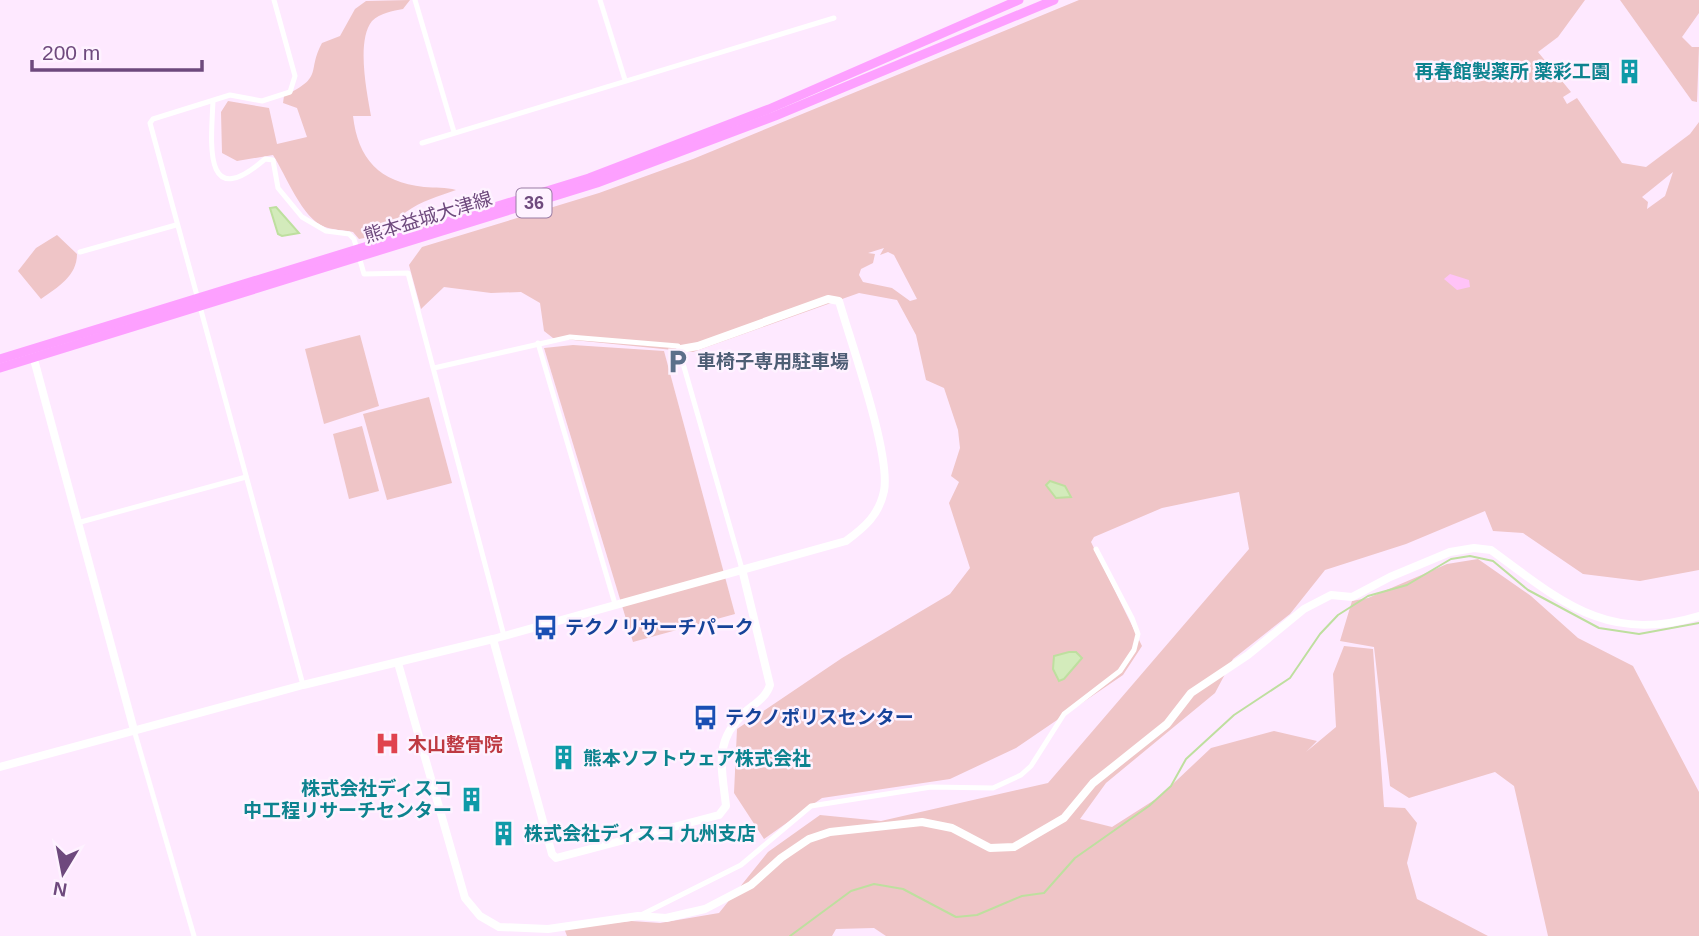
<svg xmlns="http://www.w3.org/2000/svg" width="1699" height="936" font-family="Arial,'Noto Sans JP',sans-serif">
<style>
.green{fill:#efc5c7;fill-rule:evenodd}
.sand{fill:#ffc3f7}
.water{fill:#d3ebbb;stroke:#bedf9f;stroke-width:2}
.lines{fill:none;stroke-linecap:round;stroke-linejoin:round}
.stream{stroke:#bedf9f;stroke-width:2}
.street{stroke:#fff;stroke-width:5}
.secondary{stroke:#fff;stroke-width:8}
.primary{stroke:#fda0ff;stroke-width:9}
.labels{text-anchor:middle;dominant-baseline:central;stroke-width:5;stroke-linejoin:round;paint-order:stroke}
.shield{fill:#fef2ff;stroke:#997ca4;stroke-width:2}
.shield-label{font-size:18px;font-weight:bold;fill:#6e497d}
.culture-label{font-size:19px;font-weight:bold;fill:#0d838f;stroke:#fef2ff;text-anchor:end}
.street-label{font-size:19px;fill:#6e497d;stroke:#fef2ff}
.service-label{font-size:19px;font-weight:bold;fill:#4e5e75;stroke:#fef2ff;text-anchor:start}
.transit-label{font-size:19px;font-weight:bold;fill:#164399;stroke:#fef2ff;text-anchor:start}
.health-label{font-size:19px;font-weight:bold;fill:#be3a42;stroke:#fef2ff;text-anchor:start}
</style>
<rect width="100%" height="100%" fill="#fee9ff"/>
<g class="green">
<path d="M410,0L403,9C393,11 380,13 372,21C356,41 367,93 371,116H353C358,159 379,182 424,187C435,188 446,187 456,190C439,196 421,201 406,212C387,225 383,236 359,239L353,232C344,230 333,230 325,227C302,219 286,175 273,155L237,161L222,153L221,112L228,101L269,108L277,144L307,137L297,108L283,103L284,96C325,76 306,73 322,43L340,36L355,9L366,1Z"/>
<path d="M1079,0H1585L1558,37L1538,52L1571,92L1563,97L1567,104L1577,98L1622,163L1646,167L1690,134L1699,122V570L1640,581L1583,574L1523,533L1493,531L1485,511L1406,544L1325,570L1290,614L1233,659L1215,693L1106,783L1080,819L1112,827L1159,797L1211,748L1274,731L1317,741L1306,752L1336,727L1333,674L1344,646L1373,649L1384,807L1405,808L1417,823L1407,863L1417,899L1488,936H886L874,928L836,929L832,936H567L564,928L631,921L660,923L719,913L768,852L820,815L881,821L1048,783L1249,549L1239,492L1162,508L1094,537L1091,542L1142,646L1123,675L1016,748L950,779L822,798L764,839L734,793L737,729L842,658L950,594L970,568L949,503L959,482L951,476L960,448L958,430L944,388L926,380L916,335L897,300L859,293L693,352L553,338L544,331L540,303L521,292L491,293L444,287L421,309L409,265L422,247L599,193L693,159ZM1673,172L1665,196L1647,209L1648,202L1642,197ZM884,248L880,255L888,252L894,255L917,299L910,301L892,288L863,282L859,275L861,269L873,263L875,254L868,253Z"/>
<polygon points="1620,0 1699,0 1699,13 1682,37 1692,47 1699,47 1697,102 1692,101"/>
<path d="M57,235L77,254C77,276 58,287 41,299L18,271L36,248Z"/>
<polygon points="360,335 379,406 324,424 305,349"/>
<polygon points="573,345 664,351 735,614 633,642 544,348"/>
<polygon points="429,397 452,483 387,500 363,414"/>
<polygon points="362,426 379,491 349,499 333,434"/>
<polygon points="1478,559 1531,596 1578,638 1633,666 1699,792 1699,936 1548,936 1514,786 1495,772 1409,798 1390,786 1374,647 1340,641 1352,601 1368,598 1447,564"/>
</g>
<polygon class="sand" points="1450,274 1469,280 1470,287 1457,290 1444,279"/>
<g class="water">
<polygon points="276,207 299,233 282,236 278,234 270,208"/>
<polygon points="1050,481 1065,486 1071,497 1056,498 1046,485"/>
<polygon points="1069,652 1076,652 1082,658 1064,679 1059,681 1053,669 1054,656"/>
</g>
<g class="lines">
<polyline class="stream" points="790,936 851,891 874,884 903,889 956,917 977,915 1022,896 1044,893 1075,858 1149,806 1171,786 1186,759 1234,715 1290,678 1320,634 1338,615 1368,596 1407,585 1451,559 1470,556 1493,561 1528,590 1599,628 1639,634 1699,623"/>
<g class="street">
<polyline points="274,0 295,76 290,92 262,101 230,95 153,119 150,123 303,685"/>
<polyline points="415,0 454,132"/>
<polyline points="600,0 625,80"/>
<path d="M213,101C211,144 203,213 265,159L273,160L278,188L302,217L326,231L349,234L354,239L364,274L408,273L504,636"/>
<polyline points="422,143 834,18"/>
<polyline points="80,252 176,225"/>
<polyline points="538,343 615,604"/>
<polyline points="434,368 570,337 678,346 742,569"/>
<polyline points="77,523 246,477"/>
<polyline points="134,730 194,936"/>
<polyline points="641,915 741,865 811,806 931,787 993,788 1021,775 1031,766 1064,714 1120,671 1134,650 1138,634 1132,618 1096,549"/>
</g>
<g class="secondary">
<polyline points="32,352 134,730"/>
<path d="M493,639L552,854L556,858L719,815L726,806C722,768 713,742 744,713C754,704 766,698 770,685L742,569"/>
<path d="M398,663L465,898L480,916L499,927L548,929L638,916L666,918L705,909L751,885L781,858L809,839L830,832L922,822L952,828L990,848L1014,847L1064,818L1093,783L1167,724L1191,693L1248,655L1304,609L1331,595L1352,597L1390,577L1450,552L1474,548L1491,550C1562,602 1607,644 1699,616"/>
<path d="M0,767L303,685L493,639L846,541C865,527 879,515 884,491C891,454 851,343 839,301L828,299L698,346L681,349"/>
</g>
<g class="primary">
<polyline points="0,359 589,178 769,109 1019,0"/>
<polyline points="0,368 597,183 775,116 1054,0"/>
</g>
</g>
<defs>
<symbol id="building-bare" viewBox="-9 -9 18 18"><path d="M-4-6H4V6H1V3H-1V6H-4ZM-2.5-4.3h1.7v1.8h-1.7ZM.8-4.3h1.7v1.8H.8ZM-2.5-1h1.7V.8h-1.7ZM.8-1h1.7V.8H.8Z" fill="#0f9aa8" stroke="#fef2ff" stroke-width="2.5" paint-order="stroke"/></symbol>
<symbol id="parking-bare" viewBox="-9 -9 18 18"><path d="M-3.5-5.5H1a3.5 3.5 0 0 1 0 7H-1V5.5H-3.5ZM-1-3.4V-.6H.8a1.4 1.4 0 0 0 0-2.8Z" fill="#5c6f8a" stroke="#fef2ff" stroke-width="2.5" paint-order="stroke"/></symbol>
<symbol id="bus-bare" viewBox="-9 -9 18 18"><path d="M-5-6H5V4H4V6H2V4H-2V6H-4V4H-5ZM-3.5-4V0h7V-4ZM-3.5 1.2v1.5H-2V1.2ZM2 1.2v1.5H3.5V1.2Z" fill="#1a4fb4" stroke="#fef2ff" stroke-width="2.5" paint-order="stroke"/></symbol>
<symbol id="hospital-bare" viewBox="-9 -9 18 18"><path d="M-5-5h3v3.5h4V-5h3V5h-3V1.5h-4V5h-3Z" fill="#e0444e" stroke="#fef2ff" stroke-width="2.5" paint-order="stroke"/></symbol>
</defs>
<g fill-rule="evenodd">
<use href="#building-bare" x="1612" y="54" width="35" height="35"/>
<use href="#parking-bare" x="660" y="344" width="35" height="35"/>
<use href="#bus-bare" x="528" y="610" width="35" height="35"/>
<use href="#bus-bare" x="688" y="700" width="35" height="35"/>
<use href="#hospital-bare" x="370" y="726" width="35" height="35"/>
<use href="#building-bare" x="546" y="740" width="35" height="35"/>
<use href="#building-bare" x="454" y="782" width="35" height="35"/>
<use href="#building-bare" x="486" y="816" width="35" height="35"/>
</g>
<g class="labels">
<rect class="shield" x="516.5" y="188.5" width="35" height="29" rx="5"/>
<g class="shield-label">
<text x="534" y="203">36</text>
</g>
<g class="culture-label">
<text x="1610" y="71">再春館製薬所 薬彩工園</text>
<text x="583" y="758" text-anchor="start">熊本ソフトウェア株式会社</text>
<text x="452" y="788">株式会社ディスコ<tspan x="452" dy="22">中工程リサーチセンター</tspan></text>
<text x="524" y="833" text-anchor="start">株式会社ディスコ 九州支店</text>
</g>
<g class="street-label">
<text transform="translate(428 217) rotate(-17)">熊本益城大津線</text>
</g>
<g class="service-label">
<text x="697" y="361">車椅子専用駐車場</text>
</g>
<g class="transit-label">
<text x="565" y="627">テクノリサーチパーク</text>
<text x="725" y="717">テクノポリスセンター</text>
</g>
<g class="health-label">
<text x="408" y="744">木山整骨院</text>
</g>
</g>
<g transform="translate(63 873) rotate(190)" stroke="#fef2ff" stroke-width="5" paint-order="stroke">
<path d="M0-5L12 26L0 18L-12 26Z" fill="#6e497d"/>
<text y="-10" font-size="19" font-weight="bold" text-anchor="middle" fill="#6e497d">N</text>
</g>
<path d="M32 60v10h170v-10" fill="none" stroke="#6e497d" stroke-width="3.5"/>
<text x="42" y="60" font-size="21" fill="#6e497d" stroke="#fef2ff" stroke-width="5" paint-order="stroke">200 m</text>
</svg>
